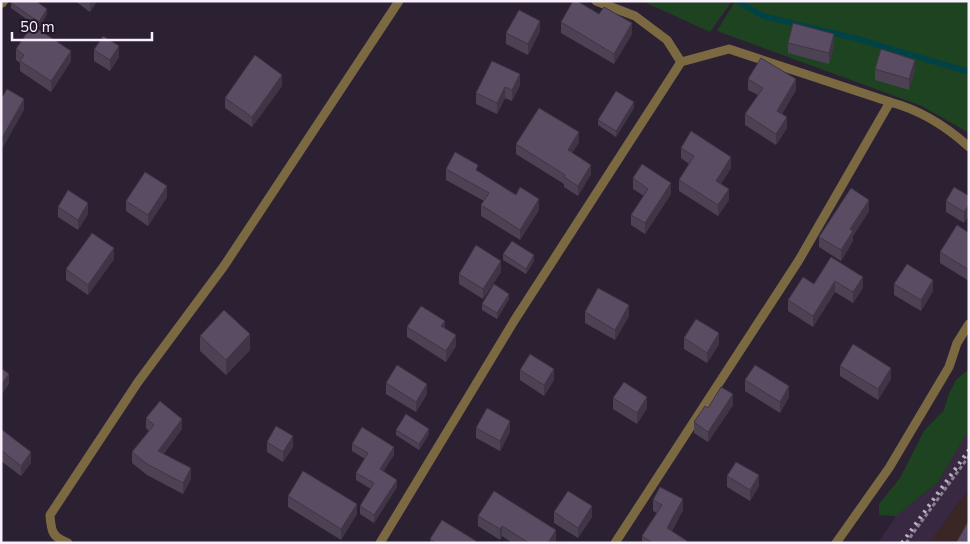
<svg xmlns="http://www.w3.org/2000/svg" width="970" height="544" font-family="'Nunito Sans',sans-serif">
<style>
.built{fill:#382841}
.industrial{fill:#3a2725}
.green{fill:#1e4320}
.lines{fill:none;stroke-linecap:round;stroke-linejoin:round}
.stream{stroke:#004246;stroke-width:5.5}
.path{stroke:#897f8f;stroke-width:3;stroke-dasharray:4 2.5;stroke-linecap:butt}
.service{stroke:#7b6942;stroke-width:9}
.minor{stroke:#7b6942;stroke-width:12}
.rail{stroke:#bab1c0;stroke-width:4;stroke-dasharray:2.5 5;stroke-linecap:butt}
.wall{fill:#4d4154}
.shaded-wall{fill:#3f3545}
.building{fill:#5a4c62;stroke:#3f3545}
</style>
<rect width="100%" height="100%" fill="#2c2033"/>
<polygon class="built" points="969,430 969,489 929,543 878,543 896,516 938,482"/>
<polygon class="industrial" points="969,489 969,543 929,543 959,503"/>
<g class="green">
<polygon points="642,1 732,1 710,32"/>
<polygon points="735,1 969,1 969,133 922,106 717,31"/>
<polygon points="969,369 969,430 938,482 896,516 879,515 879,504 900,478 924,431 944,410 948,396 956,380"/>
</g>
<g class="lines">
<polyline class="stream" points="737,1 763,16 858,39 969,72"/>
<polyline class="path" points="906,543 969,456"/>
<g class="service">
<polyline points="596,1 635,16 667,40 681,62"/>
<path d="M68,543C52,537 51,531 50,515L138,382L224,266L399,1"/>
<polyline points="380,543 514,321 681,62 729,49 890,102"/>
<path d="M615,543L799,260L890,102C920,110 946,126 969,147"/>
<polyline points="836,543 889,468 949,367 957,343 969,324"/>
</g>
<polyline class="minor" points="1,2 2,1"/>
<polyline class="rail" points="902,543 969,450"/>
</g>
<g class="wall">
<polygon points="75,1 97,1 90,12"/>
<polygon points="11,3 47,14 39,28 11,8"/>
<polygon points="561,22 632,34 614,64 561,33"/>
<polygon points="540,31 528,55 506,44 506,33"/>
<polygon points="788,43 834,45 829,64 788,53"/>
<polygon points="16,49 71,61 51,92 20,71 20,63 16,60"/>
<polygon points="94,50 119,57 110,71 94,61"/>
<polygon points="492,61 520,85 512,101 505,98 497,114 476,104 476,93"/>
<polygon points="875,69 915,70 909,90 875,80"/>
<polygon points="748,79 796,90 782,114 787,128 776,145 745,125 745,114 758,95 748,90"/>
<polygon points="282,86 252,127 225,108 225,98"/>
<polygon points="634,108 616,137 598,125 598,120"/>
<polygon points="579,142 572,153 591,174 578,196 564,187 564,184 516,154 516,144"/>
<polygon points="681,148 731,168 721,184 729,200 718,216 679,191 679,180 689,164 681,158"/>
<polygon points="446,169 478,171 539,210 520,240 481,216 481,205 484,201 446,180"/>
<polygon points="633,178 671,194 645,234 631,225 631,215 644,196 633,189"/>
<polygon points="969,196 964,223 946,212 946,201"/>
<polygon points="167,197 148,226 126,211 126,201"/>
<polygon points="58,207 88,214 78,230 58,217"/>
<polygon points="869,211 853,236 853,241 841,261 819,247 819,237"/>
<polygon points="969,233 969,281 940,263 940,252"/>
<polygon points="503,254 534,261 526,274 503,260"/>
<polygon points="831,257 863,288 853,303 835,292 813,327 788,311 788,300 814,284"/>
<polygon points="114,259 88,295 66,280 66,269"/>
<polygon points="501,272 483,299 459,284 459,274"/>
<polygon points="894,284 933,291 921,311 894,295"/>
<polygon points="509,299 497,319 482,310 482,304"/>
<polygon points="585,312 629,316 615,340 585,323"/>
<polygon points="407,327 445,328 456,346 446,362 407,337"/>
<polygon points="200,336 250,350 226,375 200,351"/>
<polygon points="684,338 719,344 707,363 684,349"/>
<polygon points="840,366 891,379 878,400 840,376"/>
<polygon points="520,370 554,380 544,396 520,380"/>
<polygon points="745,380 789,397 780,413 745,391"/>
<polygon points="386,383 427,394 416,412 386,394"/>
<polygon points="613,398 647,408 637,424 613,409"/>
<polygon points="733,405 708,442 694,433 694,422 708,408"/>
<polygon points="146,418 182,429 163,454 191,479 183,494 147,475 132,463 132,452 149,431 146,428"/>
<polygon points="476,428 510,432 500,451 476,438"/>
<polygon points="1,429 31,463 21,476 1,461"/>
<polygon points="396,430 429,434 419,450 396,435"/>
<polygon points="267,442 293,447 283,462 267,452"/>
<polygon points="352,444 394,455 383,471 397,487 374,523 360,514 360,506 371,489 356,480 356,473 365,459 352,451"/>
<polygon points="727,476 759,486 750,501 727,487"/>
<polygon points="288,496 357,514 341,540 288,507"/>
<polygon points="653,500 683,510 672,531 687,543 642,543 642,536 657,513 653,511"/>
<polygon points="554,512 592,517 578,538 554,523"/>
<polygon points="478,516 556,541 555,543 512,543 502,536 500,540 478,526"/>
<polygon points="430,539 476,543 430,543"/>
</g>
<g class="shaded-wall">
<polygon points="90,1 97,1 90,12"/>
<polygon points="47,9 47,14 39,28 39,22"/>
<polygon points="540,21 540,31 528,55 528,44"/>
<polygon points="632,23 632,34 614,64 614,54"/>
<polygon points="834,34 834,45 829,64 829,53"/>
<polygon points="119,46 119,57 110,71 110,60"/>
<polygon points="71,51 71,61 51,92 51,81"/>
<polygon points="915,60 915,70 909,90 909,79"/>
<polygon points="520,74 520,85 512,101 512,90"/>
<polygon points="282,75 282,86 252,127 252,117"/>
<polygon points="796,79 796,90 777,122 777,111"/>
<polygon points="505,87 505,98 497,114 497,103"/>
<polygon points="24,99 24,110 1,151 1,140"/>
<polygon points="634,102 634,108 616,137 616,131"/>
<polygon points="787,117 787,128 776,145 776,134"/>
<polygon points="579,132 579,142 568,160 568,150"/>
<polygon points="731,157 731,168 716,191 716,181"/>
<polygon points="591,165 591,174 578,196 578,186"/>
<polygon points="671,183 671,194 645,234 645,223"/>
<polygon points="167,186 167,197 148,226 148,215"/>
<polygon points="729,189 729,200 718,216 718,205"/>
<polygon points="539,199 539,210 520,240 520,230"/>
<polygon points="869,200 869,211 853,236 853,241 841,261 841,250 850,229"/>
<polygon points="88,203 88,214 78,230 78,220"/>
<polygon points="969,205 969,216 964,223 964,212"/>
<polygon points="114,248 114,259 88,295 88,285"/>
<polygon points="534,255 534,261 526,274 526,269"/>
<polygon points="501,261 501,272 483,299 483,289"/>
<polygon points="863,277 863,288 853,303 853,292"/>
<polygon points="933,280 933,291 921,311 921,300"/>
<polygon points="835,281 835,292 813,327 813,316"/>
<polygon points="509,294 509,299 497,319 497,313"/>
<polygon points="629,305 629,316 615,340 615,330"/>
<polygon points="445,321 445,331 441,326"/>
<polygon points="719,333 719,344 707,363 707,353"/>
<polygon points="250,334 250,350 226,375 226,360"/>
<polygon points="456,335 456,346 446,362 446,351"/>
<polygon points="891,368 891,379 878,400 878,389"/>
<polygon points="554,369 554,380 544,396 544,385"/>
<polygon points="9,374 9,384 1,396 1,385"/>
<polygon points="427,384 427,394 416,412 416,402"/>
<polygon points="789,386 789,397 780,413 780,402"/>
<polygon points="733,394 733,405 708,442 708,432"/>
<polygon points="647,397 647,408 637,424 637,413"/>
<polygon points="182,419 182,429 158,462 158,451"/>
<polygon points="510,421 510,432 500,451 500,441"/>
<polygon points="429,429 429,434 419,450 419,444"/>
<polygon points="293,436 293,447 283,462 283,452"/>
<polygon points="394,447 394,455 380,477 380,469"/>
<polygon points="31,452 31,463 21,476 21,466"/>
<polygon points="191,468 191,479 183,494 183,483"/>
<polygon points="759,475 759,486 750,501 750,490"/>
<polygon points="397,480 397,487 374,523 374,515"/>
<polygon points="683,499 683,510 667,539 667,528"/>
<polygon points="357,504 357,514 341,540 341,529"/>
<polygon points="592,506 592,517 578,538 578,528"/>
<polygon points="502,526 502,536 500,540 500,529"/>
<polygon points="556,530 556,541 555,543 548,543"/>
</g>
<g class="building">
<polygon points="12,1 36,1 47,9 39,22 11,3"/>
<polygon points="573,1 577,1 599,14 604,7 632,23 614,54 561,22"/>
<polygon points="519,10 540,21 528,44 506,33"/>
<polygon points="793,23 834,34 829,53 788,43"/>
<polygon points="32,25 71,51 51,81 20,61 24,55 16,49"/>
<polygon points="103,36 119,46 110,60 94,50"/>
<polygon points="881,49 915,60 909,79 875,69"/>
<polygon points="255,55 282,75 252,117 225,98"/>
<polygon points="761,58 796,79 777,111 787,117 776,134 745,114 763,88 748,79"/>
<polygon points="492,61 520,74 512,90 505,87 497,103 476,93"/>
<polygon points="7,89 24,99 1,140 1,95 3,96"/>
<polygon points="616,91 634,102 616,131 598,120"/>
<polygon points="539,108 579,132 568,150 591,165 578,186 564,177 565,175 516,144"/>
<polygon points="691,131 731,157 716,181 729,189 718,205 679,180 694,156 681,148"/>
<polygon points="455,152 478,165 476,170 516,195 520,187 539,199 520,230 481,205 489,193 446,169"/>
<polygon points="642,164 671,183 645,223 631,215 648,189 633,178"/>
<polygon points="145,172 167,186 148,215 126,201"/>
<polygon points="954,187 969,196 969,205 964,212 946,201"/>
<polygon points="851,188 869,200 850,229 853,231 841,250 819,237"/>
<polygon points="68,190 88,203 78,220 58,207"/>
<polygon points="957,225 969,233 969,270 940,252"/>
<polygon points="92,233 114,248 88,285 66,269"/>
<polygon points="512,241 534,255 526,269 503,254"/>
<polygon points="476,245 501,261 483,289 459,274"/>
<polygon points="831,257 863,277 853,292 835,281 813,316 788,300 803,277 814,284"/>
<polygon points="907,264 933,280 921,300 894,284"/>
<polygon points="494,284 509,294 497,313 482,304"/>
<polygon points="598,288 629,305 615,330 585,312"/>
<polygon points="421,306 445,321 441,326 456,335 446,351 407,327"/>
<polygon points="224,310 250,334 226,360 200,336"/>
<polygon points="696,319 719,333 707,353 684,338"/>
<polygon points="853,344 891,368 878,389 840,366"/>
<polygon points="530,354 554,369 544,385 520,370"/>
<polygon points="397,365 427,384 416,402 386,383"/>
<polygon points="755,365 789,386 780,402 745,380"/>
<polygon points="1,368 9,374 1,385"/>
<polygon points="624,382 647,397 637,413 613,398"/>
<polygon points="721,387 733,394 708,432 694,422 705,406 708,408"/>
<polygon points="160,401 182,419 158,451 191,468 183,483 147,464 132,452 154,425 146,418"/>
<polygon points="487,408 510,421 500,441 476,428"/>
<polygon points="406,414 429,429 419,444 396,430"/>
<polygon points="276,426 293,436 283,452 267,442"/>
<polygon points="362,427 394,447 380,469 397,480 374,515 360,506 374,483 356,473 368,453 352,444"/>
<polygon points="1,429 31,452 21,466 1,450"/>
<polygon points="736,462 759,475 750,490 727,476"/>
<polygon points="303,471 357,504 341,529 288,496"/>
<polygon points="660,487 683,499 667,528 687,541 686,543 653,543 642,536 662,505 653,500"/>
<polygon points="494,491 556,530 548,543 529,543 502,526 500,529 478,516"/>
<polygon points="568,491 592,506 578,528 554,512"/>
<polygon points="442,520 476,541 475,543 436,543 430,539"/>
<polygon points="969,520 969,543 956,543"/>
</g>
<rect width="970" height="544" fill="none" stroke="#f8f0fd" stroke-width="5"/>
<path d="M12 32v8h140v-8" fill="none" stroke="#f8f0fd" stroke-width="2.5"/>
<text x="20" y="32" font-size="15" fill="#f8f0fd" stroke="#221629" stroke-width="4" paint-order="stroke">50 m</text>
</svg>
